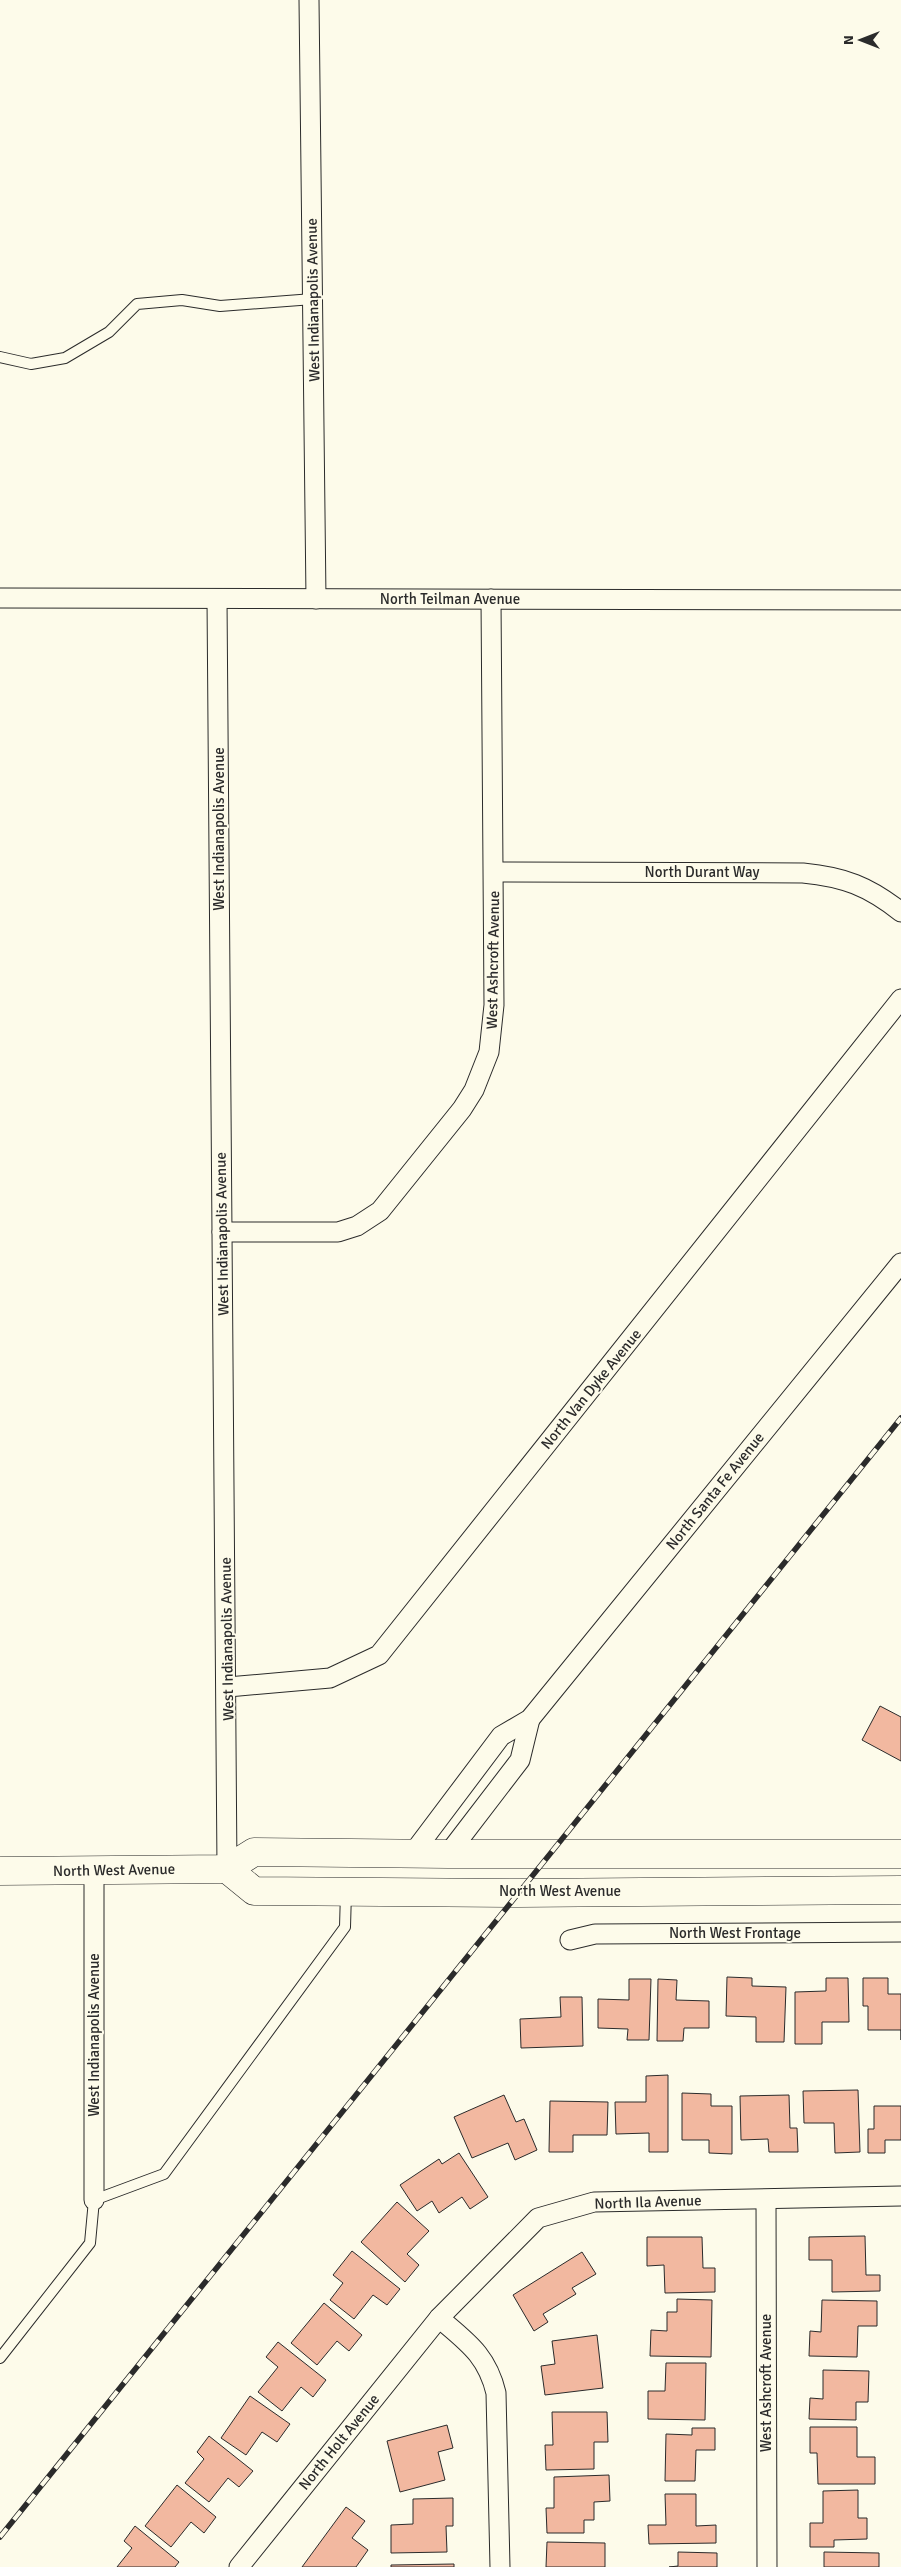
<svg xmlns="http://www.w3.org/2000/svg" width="901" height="2567" font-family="Signika,sans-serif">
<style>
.building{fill:#f2b8a0;stroke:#2b2b2b}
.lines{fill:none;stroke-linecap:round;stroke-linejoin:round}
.service-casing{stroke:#2b2b2b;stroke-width:12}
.minor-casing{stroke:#2b2b2b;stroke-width:21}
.secondary-casing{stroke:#2b2b2b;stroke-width:29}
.service{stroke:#fdfbea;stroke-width:10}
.minor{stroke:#fdfbea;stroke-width:19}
.secondary{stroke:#fdfbea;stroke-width:28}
.rail-casing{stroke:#2b2b2b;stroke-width:5.5}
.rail{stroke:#fdfbea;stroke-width:4;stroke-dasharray:11;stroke-linecap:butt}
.labels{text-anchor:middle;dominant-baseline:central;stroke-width:4;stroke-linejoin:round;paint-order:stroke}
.street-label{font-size:15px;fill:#2b2b2b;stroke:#fdfbea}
</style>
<rect width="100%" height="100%" fill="#fdfbea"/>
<g class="building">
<polygon points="880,1706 901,1717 901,1761 862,1740"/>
<polygon points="727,1977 752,1978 752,1986 786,1987 784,2042 756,2042 756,2017 726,2016"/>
<polygon points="826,1978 848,1978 849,2022 822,2022 822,2044 795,2044 795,1992 826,1991"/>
<polygon points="863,1978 888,1978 888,1994 901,1994 901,2040 901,2030 868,2030 868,2006 863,2006"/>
<polygon points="629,1979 651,1979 649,2040 627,2040 628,2029 598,2028 598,1999 629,2000"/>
<polygon points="658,1979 677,1980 676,2000 709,2001 709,2028 684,2028 683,2041 657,2041"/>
<polygon points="560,1997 582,1997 583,2046 521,2048 520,2019 561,2017"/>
<polygon points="668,2075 668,2152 649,2152 649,2133 616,2134 615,2102 646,2102 646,2076"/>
<polygon points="858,2090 860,2152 835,2153 834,2123 804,2123 803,2091"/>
<polygon points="682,2093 711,2094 711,2106 732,2106 732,2154 709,2153 709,2140 682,2140"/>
<polygon points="504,2095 516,2122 524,2119 537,2150 515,2160 508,2143 472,2158 454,2117"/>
<polygon points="789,2095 790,2128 797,2128 798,2152 769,2152 768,2139 741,2140 740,2096"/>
<polygon points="550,2101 608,2102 607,2135 573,2135 573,2152 549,2152"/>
<polygon points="874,2106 901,2106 901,2140 885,2140 885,2153 868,2153 868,2129 874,2129"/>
<polygon points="459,2153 488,2197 470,2209 462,2197 439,2213 432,2201 417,2211 400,2185 439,2159 442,2164"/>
<polygon points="397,2202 429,2231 407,2254 419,2265 405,2282 361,2242"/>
<polygon points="865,2236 866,2275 880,2275 880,2291 832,2292 832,2260 809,2260 809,2237"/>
<polygon points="647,2237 702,2237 703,2268 715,2268 715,2292 665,2293 664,2265 647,2266"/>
<polygon points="352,2251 400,2289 387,2305 373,2295 354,2319 330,2300 343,2283 333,2275"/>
<polygon points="582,2252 596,2274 572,2288 576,2294 543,2314 548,2322 534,2331 513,2295"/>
<polygon points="677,2299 712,2300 711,2357 650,2356 651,2330 667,2331 667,2312 677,2312"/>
<polygon points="822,2300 877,2301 877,2326 858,2326 857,2357 809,2356 810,2331 821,2332"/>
<polygon points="324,2303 362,2335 349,2351 337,2341 317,2365 291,2343"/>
<polygon points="597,2335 603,2388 545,2395 541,2366 555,2364 552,2341"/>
<polygon points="278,2342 326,2380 313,2397 301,2387 282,2411 258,2392 278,2367 266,2357"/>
<polygon points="666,2363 706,2363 705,2420 648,2419 648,2391 665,2391"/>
<polygon points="823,2370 869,2371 868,2402 856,2402 856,2420 809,2419 810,2398 823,2399"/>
<polygon points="250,2396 290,2424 277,2442 262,2432 246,2455 221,2438"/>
<polygon points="552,2412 607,2412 608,2442 594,2442 594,2469 546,2470 545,2445 553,2445"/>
<polygon points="447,2425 453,2448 438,2452 445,2480 400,2492 387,2441"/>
<polygon points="810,2427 857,2427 857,2457 875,2457 875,2484 818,2484 817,2453 810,2453"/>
<polygon points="692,2428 715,2428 715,2450 696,2450 695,2481 665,2481 666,2434 692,2435"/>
<polygon points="209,2436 253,2471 239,2487 228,2478 209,2502 185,2483 204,2459 197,2452"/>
<polygon points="609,2475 610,2501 594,2502 594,2520 584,2520 584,2533 547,2533 546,2508 554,2508 554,2477"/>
<polygon points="177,2485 216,2517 204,2533 191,2522 171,2547 145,2526"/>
<polygon points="858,2490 858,2518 867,2518 867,2539 834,2540 834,2547 810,2547 810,2523 823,2523 823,2491"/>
<polygon points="665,2494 696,2494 696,2526 716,2525 716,2543 649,2544 648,2525 666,2525"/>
<polygon points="453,2498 453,2526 446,2526 447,2552 391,2553 391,2525 413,2524 413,2499"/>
<polygon points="346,2507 365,2521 352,2538 368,2550 356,2567 302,2567"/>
<polygon points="135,2526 179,2562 175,2567 117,2567 132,2548 124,2541"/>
<polygon points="547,2542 605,2543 605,2567 546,2567"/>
<polygon points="678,2552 717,2553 717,2567 669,2567 678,2566"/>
<polygon points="824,2552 879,2553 879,2567 824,2567"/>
<polygon points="454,2564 454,2567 391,2567 391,2565"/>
</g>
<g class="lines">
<defs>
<g id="service">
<polyline points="0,357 31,364 65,358 109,332 137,304 182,300 220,306 313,299"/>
<polyline points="0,2358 90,2243 94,2200 164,2174 345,1927 346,1892"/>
</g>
<g id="minor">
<polyline points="309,0 316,599"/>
<polyline points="0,598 901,600"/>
<polyline points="217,599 227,1869"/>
<path d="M494,872L803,873C844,877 868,886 901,912"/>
<polyline points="222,1232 338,1232 357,1226 380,1211 462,1109 474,1090 489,1052 494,1005 491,599"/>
<polyline points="228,1687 330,1678 379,1655 901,999"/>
<polyline points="413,1853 501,1736 530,1719 901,1263"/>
<polyline points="448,1854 520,1760 530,1719"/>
<polyline points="94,1870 94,2200"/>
<polyline points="570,1940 595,1934 901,1932"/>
<polyline points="766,2200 767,2567"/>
<path d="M439,2318C467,2342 487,2355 496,2393L500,2567"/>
<polyline points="239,2567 439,2318 538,2218 594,2202 901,2196"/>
</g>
<g id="secondary">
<polyline points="227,1869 254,1891 519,1893 901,1890"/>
<polyline points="0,1871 227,1869 254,1852 448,1854 901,1854"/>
</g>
</defs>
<use href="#service" class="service-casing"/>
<use href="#minor" class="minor-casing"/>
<use href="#secondary" class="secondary-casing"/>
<use href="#service" class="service"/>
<use href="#minor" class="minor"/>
<use href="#secondary" class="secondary"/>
<defs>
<polyline id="rail" points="0,2537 901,1418"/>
</defs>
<use href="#rail" class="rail-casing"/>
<use href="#rail" class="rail"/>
</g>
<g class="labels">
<g class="street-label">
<text transform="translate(313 300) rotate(-91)">West Indianapolis Avenue</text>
<text x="450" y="599">North Teilman Avenue</text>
<text transform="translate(219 829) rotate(-90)">West Indianapolis Avenue</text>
<text x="702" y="872">North Durant Way</text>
<text transform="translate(493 960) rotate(-89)">West Ashcroft Avenue</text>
<text transform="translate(222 1234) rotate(-91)">West Indianapolis Avenue</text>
<text transform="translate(591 1389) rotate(-51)">North Van Dyke Avenue</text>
<text transform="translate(715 1491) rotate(-51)">North Santa Fe Avenue</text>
<text transform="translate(227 1639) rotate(-91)">West Indianapolis Avenue</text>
<text transform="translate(114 1870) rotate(-1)">North West Avenue</text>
<text x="560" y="1891">North West Avenue</text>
<text x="735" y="1933">North West Frontage</text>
<text transform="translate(94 2035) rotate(-90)">West Indianapolis Avenue</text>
<text transform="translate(648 2202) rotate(-2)">North Ila Avenue</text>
<text transform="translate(766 2383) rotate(-90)">West Ashcroft Avenue</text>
<text transform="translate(339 2442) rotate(-51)">North Holt Avenue</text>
</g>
</g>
<g transform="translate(861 40) rotate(270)" stroke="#fdfbea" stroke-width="4" paint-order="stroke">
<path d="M0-4L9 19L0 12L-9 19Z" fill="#2b2b2b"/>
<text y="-8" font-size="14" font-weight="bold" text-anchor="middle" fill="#2b2b2b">N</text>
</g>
</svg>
